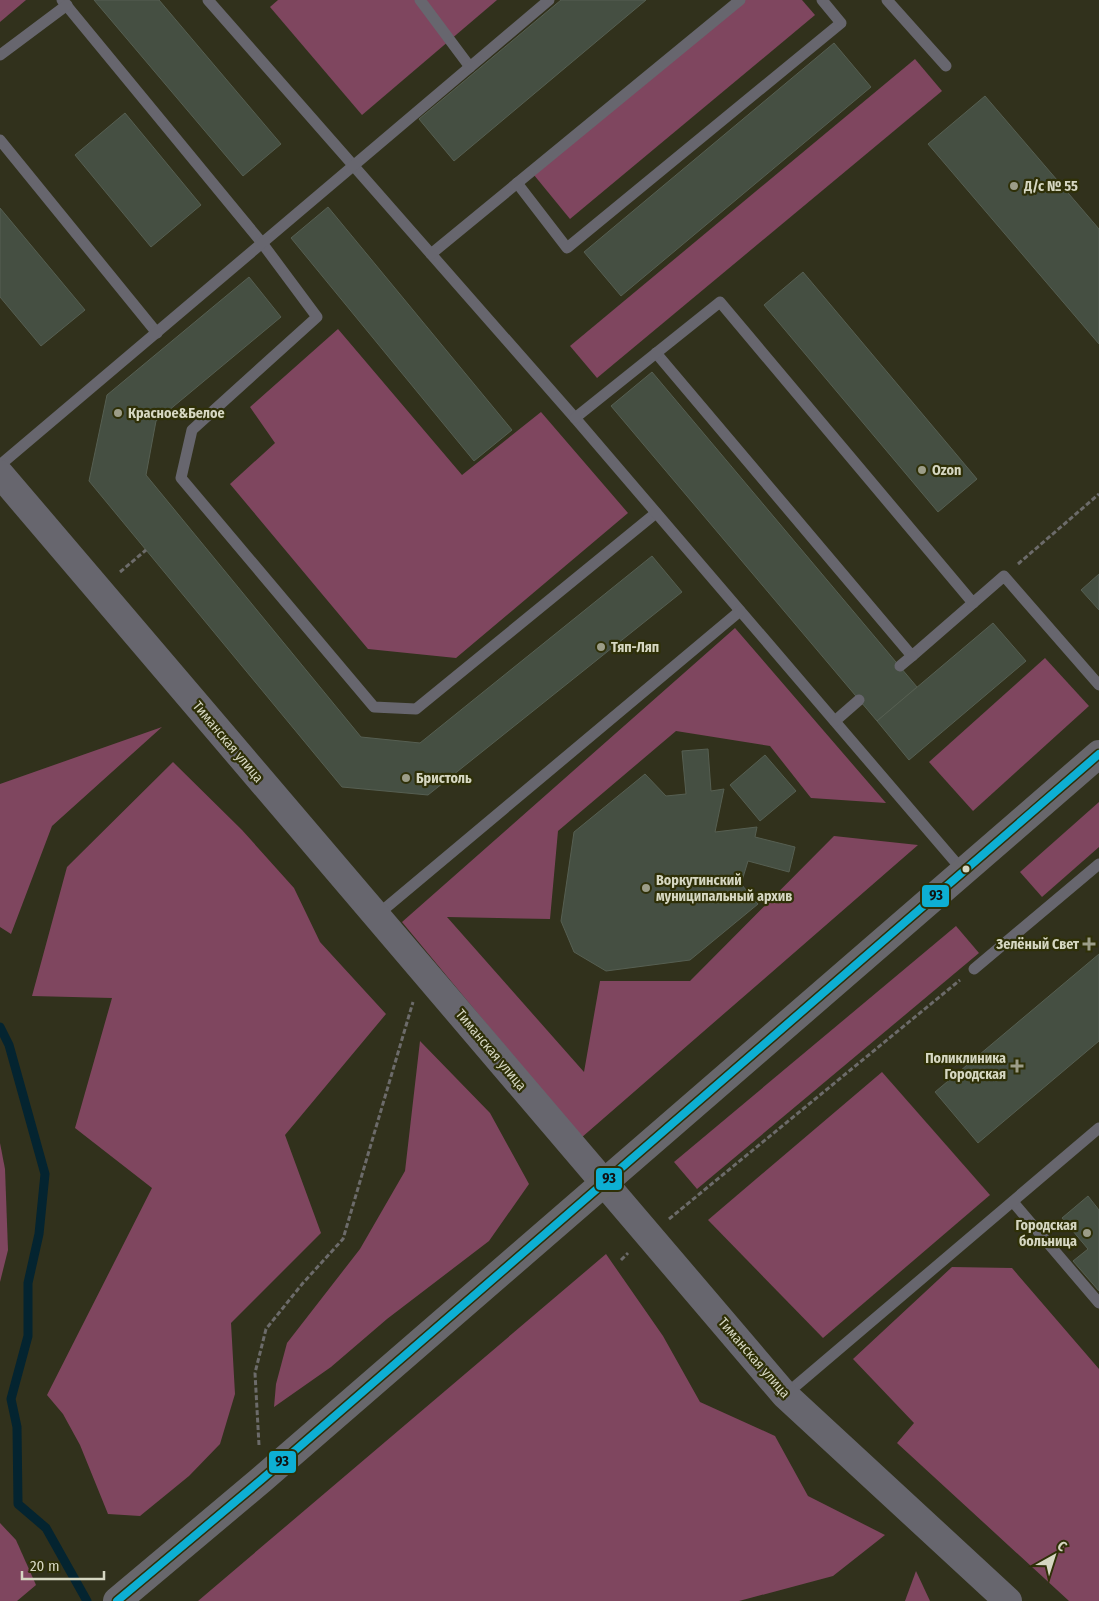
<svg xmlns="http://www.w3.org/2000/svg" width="1099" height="1601" font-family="'Fira Sans Condensed',sans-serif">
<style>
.green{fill:#7f465f}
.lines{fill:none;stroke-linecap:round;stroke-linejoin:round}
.stream{stroke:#042430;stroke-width:9}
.building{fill:#454f42;stroke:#565f52}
.path{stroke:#6c6b6a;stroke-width:3;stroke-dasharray:5 2.5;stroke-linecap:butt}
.service{stroke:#67666e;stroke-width:11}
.tertiary{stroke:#67666e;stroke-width:28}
.secondary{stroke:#68676c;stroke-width:28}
.bus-1-casing{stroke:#2f3008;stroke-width:11}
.bus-1{stroke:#0dafd3;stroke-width:8}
.poi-dot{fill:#9c9d88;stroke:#2f3008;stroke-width:2}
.bus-dot{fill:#d6d7c2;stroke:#2f3008;stroke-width:2}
.labels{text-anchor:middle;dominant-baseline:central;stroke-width:4.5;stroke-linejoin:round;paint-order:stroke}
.poi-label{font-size:14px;font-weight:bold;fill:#d6d7c2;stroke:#2f3008;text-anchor:start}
.street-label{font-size:14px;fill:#d6d7c2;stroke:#2f3008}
.line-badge{stroke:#2f3008;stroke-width:2}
.pale-badge-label{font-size:14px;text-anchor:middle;font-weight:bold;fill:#111}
</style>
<rect width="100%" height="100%" fill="#31311c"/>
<g class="green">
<polygon points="0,0 26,0 0,22"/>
<polygon points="278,0 497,0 362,115 270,7"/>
<polygon points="743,0 802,0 815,15 570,219 534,175"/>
<polygon points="915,59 942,91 597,378 570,346"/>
<polygon points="338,329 462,475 541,412 628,513 456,658 368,649 230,484 275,443 250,407"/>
<polygon points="735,628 886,803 811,798 770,746 676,731 558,831 550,919 447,917 584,1072 600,981 690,981 834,836 918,845 581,1138 402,922"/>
<polygon points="1045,658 1089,706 973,811 929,762"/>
<polygon points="162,727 52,826 11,934 0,927 0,784"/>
<polygon points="173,762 242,830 294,888 320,942 386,1014 285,1135 321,1233 231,1323 235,1394 220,1444 189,1476 140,1516 108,1514 80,1445 63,1414 47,1395 152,1188 75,1128 112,998 32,996 67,867"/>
<polygon points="1099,802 1099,847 1042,897 1020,872"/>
<polygon points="956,926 979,953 697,1189 674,1162"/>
<polygon points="420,1041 490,1113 529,1184 489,1241 387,1319 331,1367 274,1407 276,1384 287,1343 360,1249 405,1171"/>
<polygon points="882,1072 990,1195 823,1338 708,1220"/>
<polygon points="0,1143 5,1169 8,1250 0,1282"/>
<polygon points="606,1254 663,1336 700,1402 775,1436 808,1496 885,1535 833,1576 739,1601 198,1601"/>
<polygon points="952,1267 1012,1268 1099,1369 1099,1601 1069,1601 897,1443 914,1423 853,1359"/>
<polygon points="0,1523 16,1540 36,1585 17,1601 0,1601"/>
<polygon points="916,1571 930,1601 905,1601"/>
</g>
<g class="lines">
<polyline class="stream" points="0,1027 9,1045 45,1174 39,1234 28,1283 28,1336 11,1399 17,1427 18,1504 46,1528 87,1601"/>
</g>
<g class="building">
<polygon points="94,0 159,0 281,144 243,176"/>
<polygon points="561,0 646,0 454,161 419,119"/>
<polygon points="834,43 871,87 621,296 584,252"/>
<polygon points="985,96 1099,229 1099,344 928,144"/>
<polygon points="125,113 201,205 151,247 75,155"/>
<polygon points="328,207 512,430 474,461 291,238"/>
<polygon points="0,208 85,310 41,346 0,297"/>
<polygon points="803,272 977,479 938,512 764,305"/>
<polygon points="249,277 281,317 156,421 146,475 361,737 420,743 652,556 682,592 428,795 342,787 89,481 107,395"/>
<polygon points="652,372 917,687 877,721 611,406"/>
<polygon points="1099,574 1099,610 1081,590"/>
<polygon points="993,623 1026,661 909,760 877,721"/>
<polygon points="708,749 711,791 724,789 715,832 757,827 755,837 795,847 789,872 748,861 741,884 758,904 690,960 606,971 574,952 561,921 574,832 645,774 666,796 686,794 682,751"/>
<polygon points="765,755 796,791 760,821 730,785"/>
<polygon points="1099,954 1099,1041 978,1143 935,1092"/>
<polygon points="1088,1196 1099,1210 1099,1291 1073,1261 1088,1249 1062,1218"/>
</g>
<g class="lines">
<g class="path">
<polyline points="1018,564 1099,494"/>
<polyline points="120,572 146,550"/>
<polyline points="669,1219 960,980"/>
<polyline points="621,1260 628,1253"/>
<polyline points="259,1445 255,1373 266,1329 303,1283 343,1239 413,1002"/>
</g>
<g class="service">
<polyline points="62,0 262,243 317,317 192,430 181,478 374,707 416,709 656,513"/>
<polyline points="208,0 575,418 963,871"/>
<polyline points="420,0 470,67"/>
<polyline points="887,0 946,66"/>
<polyline points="0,55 67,5"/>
<polyline points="0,140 157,333"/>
<polyline points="517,183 567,248 841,23 822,0"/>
<polyline points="431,254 740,0"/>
<polyline points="656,353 912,656 973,603"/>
<polyline points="575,418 720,302 973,603 1004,576 1099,685"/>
<polyline points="0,465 549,0"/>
<polyline points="900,666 912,656"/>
<polyline points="835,721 859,700"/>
<polyline points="376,916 740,611"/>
<polyline points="974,969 1099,864"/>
<polyline points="1013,1202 1099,1303"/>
<polyline points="785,1395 1099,1128"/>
</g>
<polyline class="tertiary" points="0,474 785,1395 1008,1601"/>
<polyline class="secondary" points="117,1601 261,1480 1099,754"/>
<defs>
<polyline id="bus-1" points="117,1601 261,1480 1099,754"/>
</defs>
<use href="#bus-1" class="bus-1-casing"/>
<use href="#bus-1" class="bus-1"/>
</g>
<g class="poi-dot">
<circle cx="1014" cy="186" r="5"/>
<circle cx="118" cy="413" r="5"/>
<circle cx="922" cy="470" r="5"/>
<circle cx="601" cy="647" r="5"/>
<circle cx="406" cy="778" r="5"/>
<circle cx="646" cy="888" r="5"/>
<path d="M1086.5 936.5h5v5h5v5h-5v5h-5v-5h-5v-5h5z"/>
<path d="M1014.5 1058.5h5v5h5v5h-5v5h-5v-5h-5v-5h5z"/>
<circle cx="1087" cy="1233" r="5"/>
</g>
<circle class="bus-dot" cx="966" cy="869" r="4.5"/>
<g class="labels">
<g class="poi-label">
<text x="1024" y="186">Д/с № 55</text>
<text x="128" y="413">Красное&amp;Белое</text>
<text x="932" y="470">Ozon</text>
<text x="611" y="647">Тяп-Ляп</text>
<text x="416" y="778">Бристоль</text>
<text x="656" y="880">Воркутинский<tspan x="656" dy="16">муниципальный архив</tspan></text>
<text x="1079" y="944" text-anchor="end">Зелёный Свет</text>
<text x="1006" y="1058" text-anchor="end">Поликлиника<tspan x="1006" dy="16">Городская</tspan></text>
<text x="1077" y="1225" text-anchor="end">Городская<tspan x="1077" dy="16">больница</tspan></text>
</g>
<g class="street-label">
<text transform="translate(228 742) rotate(50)">Тиманская улица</text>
<text transform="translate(491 1050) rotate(50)">Тиманская улица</text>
<text transform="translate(754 1358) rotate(49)">Тиманская улица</text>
</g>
</g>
<g class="line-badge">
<rect x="921" y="884" width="29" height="24" rx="5" fill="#0dafd3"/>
<rect x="595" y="1167" width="28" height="24" rx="5" fill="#0dafd3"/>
<rect x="268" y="1450" width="29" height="24" rx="5" fill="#0dafd3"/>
</g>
<g class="pale-badge-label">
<text x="936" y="900">93</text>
<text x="609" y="1183">93</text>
<text x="282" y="1466">93</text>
</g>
<g transform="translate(1054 1556) rotate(39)" stroke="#2f3008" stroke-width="4" paint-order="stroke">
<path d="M0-4L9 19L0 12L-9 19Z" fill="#d6d7c2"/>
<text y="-8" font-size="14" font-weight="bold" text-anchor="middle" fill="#d6d7c2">С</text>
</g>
<path d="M22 1571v8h82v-8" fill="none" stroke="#d6d7c2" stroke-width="2.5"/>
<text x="30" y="1571" font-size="15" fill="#d6d7c2" stroke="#2f3008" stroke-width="4" paint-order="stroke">20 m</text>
</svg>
